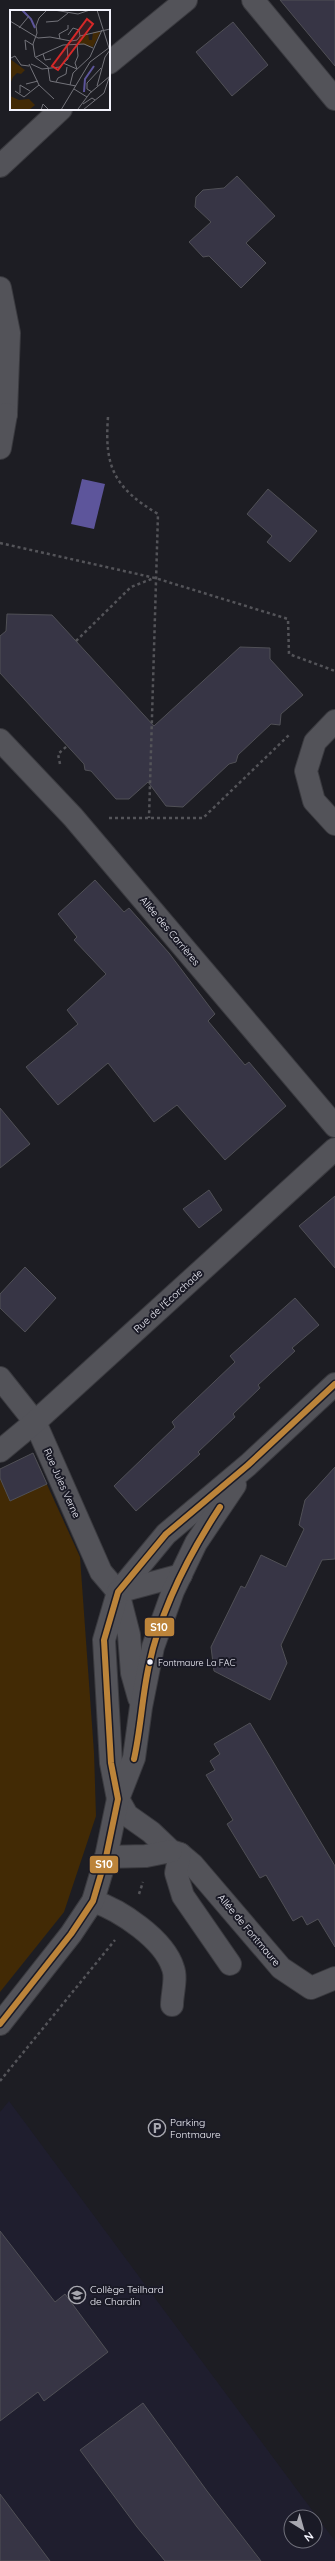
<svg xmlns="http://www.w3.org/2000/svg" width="335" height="2561" font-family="Quicksand,sans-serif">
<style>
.built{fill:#1f1e2e;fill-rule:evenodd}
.green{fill:#422a05}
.water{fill:#5d559b}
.building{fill:#373545;stroke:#505056}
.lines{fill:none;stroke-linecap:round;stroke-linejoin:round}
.minor-casing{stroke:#3a3a3f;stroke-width:24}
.path{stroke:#545459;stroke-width:2.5;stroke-dasharray:3 3;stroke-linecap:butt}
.minor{stroke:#535359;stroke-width:22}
.bus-1-casing{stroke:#1a1a26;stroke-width:9}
.bus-1{stroke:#bc843a;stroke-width:6}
.bus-dot{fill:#f3f3fc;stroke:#1a1a26;stroke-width:1.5}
.labels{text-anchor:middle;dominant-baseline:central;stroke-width:4;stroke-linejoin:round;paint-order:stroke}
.bus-label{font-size:9px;fill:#f3f3fc;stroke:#1a1a26;text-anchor:start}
.street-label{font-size:10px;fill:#f3f3fc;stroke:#1a1a26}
.poi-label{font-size:10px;fill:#f3f3fc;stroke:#1a1a26;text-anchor:start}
.inset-river{fill:none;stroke:#5d559b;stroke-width:2}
.inset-road{fill:none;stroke:#73737a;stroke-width:1}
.view{fill:#d62828;fill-opacity:0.15;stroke:#d62828;stroke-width:2}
.inset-edge{fill:none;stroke:#f3f3fc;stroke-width:2}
.line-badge{stroke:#1a1a26;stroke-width:1.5}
.badge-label{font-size:11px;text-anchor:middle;font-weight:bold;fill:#fff}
</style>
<rect width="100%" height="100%" fill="#1d1d23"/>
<path class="built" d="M9,2101L335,2541V2561H0V2112ZM291,2517H315V2541H291Z"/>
<polygon class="green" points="34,1456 80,1557 94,1753 96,1816 64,1912 0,1992 0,1469"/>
<polygon class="water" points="82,479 105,484 94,529 71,524"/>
<g class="building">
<polygon points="280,0 335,0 335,66"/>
<polygon points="233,22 268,65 232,96 196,52"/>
<polygon points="237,176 275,216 246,243 266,263 241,288 209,256 203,257 189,242 211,222 195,207 196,197 203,190 224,188"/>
<polygon points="268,489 317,531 290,562 267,542 272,536 247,514"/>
<polygon points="7,614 52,615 154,726 240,647 270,648 270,659 303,695 281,714 280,725 271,724 238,755 236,762 229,764 183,807 166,806 148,782 129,799 116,799 91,771 85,770 84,764 0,673 0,636 6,631"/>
<polygon points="95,880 124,912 129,908 169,953 215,1014 208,1021 245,1065 249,1062 286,1106 225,1160 177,1105 154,1122 108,1063 58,1105 26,1067 78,1024 67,1010 106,974 74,940 77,937 58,914"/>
<polygon points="0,1108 30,1144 0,1168"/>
<polygon points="209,1190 222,1210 199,1228 183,1209"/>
<polygon points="335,1196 335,1268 299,1226"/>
<polygon points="25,1267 56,1298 25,1332 0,1308 0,1294"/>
<polygon points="295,1298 319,1325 292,1348 295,1351 258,1385 260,1388 233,1414 235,1417 198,1452 200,1454 136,1511 114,1486 175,1427 172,1422 235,1362 230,1356"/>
<polygon points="33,1453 47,1484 10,1501 0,1478 0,1469"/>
<polygon points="335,1467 335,1559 322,1560 281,1645 287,1663 270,1700 214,1671 211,1647 241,1586 245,1588 261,1555 286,1567 304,1529 299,1525 305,1500"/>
<polygon points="250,1723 335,1866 335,1947 318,1919 307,1925 302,1916 293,1921 266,1875 260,1878 227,1824 233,1820 206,1775 215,1770 210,1761 220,1754 214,1744"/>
<polygon points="0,2231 55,2302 65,2294 108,2352 44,2401 38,2392 0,2421"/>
<polygon points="143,2403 207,2491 261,2561 165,2561 137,2527 80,2450"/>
<polygon points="0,2494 50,2561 0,2561"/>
</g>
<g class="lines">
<defs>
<g id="minor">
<polyline points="253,0 335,99"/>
<polyline points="109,63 186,0"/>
<polyline points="0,166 61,109"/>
<polyline points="0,288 9,333 6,414 0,413"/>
<polyline points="0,448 6,414"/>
<polyline points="335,721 315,742 306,771 314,801 335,824"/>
<polyline points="0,740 73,817 335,1126"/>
<polyline points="0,1378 35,1422 101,1572 118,1592 129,1635 132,1673 139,1698"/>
<polyline points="335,1384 248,1465 166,1534 118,1592 104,1640 111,1763 118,1799 127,1815 151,1832 171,1851 180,1854 193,1865 281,1968 311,1988 335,1978"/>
<polyline points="0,1451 35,1422 335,1149"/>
<polyline points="118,1592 181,1575"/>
<polyline points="180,1854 176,1873 183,1896 230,1964"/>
<polyline points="106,1857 146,1856 171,1851"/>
<path d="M93,1901C120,1910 164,1939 173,1968C177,1978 172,1994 172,2005"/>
<polyline points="0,2024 71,1934 93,1901 106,1857 118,1799 134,1758 141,1707 153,1647 173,1591 196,1543 235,1485"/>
</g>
</defs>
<use href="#minor" class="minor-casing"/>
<g class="path">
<path d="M108,417C104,468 115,488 158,514L149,818"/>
<polyline points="0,543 155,578 288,619 289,654 335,671"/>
<polyline points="76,641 131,587 154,578"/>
<polyline points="60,764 58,754 67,746"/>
<polyline points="109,818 203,818 289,735"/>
<polyline points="139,1894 143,1882"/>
<polyline points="0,2081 115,1940"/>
</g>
<use href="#minor" class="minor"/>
<defs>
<g id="bus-1">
<path d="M134,1759C141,1728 142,1696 149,1665C161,1608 188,1556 220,1507"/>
<polyline points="0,2024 71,1934 93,1901 106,1857 118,1799 111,1763 104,1640 118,1592 166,1534 248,1465 335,1384"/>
</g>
</defs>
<use href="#bus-1" class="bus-1-casing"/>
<use href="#bus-1" class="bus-1"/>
</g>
<defs>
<symbol id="parking-ring" viewBox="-11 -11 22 22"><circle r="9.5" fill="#1a1a26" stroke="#a8a8b0" stroke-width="1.5"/><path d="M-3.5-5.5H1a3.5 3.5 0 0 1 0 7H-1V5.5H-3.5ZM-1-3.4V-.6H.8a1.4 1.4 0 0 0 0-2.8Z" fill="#a8a8b0"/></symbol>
<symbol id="school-ring" viewBox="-11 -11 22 22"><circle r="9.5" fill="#1a1a26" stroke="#a8a8b0" stroke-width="1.5"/><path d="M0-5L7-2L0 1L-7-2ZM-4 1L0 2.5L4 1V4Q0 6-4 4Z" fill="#a8a8b0"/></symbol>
</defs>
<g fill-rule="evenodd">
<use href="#parking-ring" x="147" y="2118" width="20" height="20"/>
<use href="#school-ring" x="67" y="2285" width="20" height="20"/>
</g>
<circle class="bus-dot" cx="150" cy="1662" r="3.5"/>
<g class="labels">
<g class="bus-label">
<text x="158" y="1662">Fontmaure La FAC</text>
</g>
<g class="street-label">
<text transform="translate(170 931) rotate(50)">Allée des Carrières</text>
<text transform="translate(168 1301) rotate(-42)">Rue de l'Écorchade</text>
<text transform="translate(62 1483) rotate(66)">Rue Jules Verne</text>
<text transform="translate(249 1930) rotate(50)">Allée de Fontmaure</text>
</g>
<g class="poi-label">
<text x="170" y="2122">Parking<tspan x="170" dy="12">Fontmaure</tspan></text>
<text x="90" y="2289">Collège Teilhard<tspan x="90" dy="12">de Chardin</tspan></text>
</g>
</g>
<g transform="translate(10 10)">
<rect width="100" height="100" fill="#1d1d23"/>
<path d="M91,21L83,37L67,33L70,27L78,23L79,30H82L83,22ZM0,49L15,60L11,64L7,63L3,67L0,74ZM0,86L9,90L19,89L25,95L19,100H0Z" fill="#422a05"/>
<path class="inset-river" d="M12,0L21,9L25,18M74,82L75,69L84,56"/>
<path class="inset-road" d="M37,0L29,8L26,16L27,23L23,34L25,47L38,57L40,71L66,76M44,0L68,4L80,0M87,0L99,38M0,11L28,28L40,27L61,31L67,30L70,26M36,12L48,11L58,3M9,18L19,6M58,25L63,18L69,20L70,26M70,26L100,19M50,29L49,24L58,19V15M67,34L68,46L65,53L67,59M16,40L15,30L23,35M33,44L35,50L41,49M26,47L53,35L74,34L83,38M1,48L5,46L11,55L19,56M53,53L58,49L57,35M19,54L29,75M21,54L32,59L50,57L53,53L67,59M46,72L48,68L56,64L57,57M16,74L28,71M29,75L44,89M60,75L63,63L80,47L92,20M87,76L95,47L100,40M64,79L77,87M5,81L14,87L29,75M82,82L77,79V73L91,58M10,83V75L20,81M73,94L82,88L85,90M68,99L80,83L100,66M31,100L33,94L39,100M51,100L80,52L100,37M73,100L94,83L99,68"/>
<path class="view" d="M77,9L83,14L48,60L42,56Z"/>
<rect width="100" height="100" class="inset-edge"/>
</g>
<g class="line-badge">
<rect x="144" y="1617" width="31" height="20" rx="4" fill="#bc843a"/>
<rect x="89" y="1855" width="30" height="19" rx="4" fill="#bc843a"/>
</g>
<g class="badge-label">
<text x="159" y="1631">S10</text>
<text x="104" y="1868">S10</text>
</g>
<g transform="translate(303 2529) rotate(143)"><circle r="19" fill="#1a1a26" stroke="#71717c"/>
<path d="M0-3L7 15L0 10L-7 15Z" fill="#a8a8b0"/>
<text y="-6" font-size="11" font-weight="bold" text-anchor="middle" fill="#f3f3fc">N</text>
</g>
</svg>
